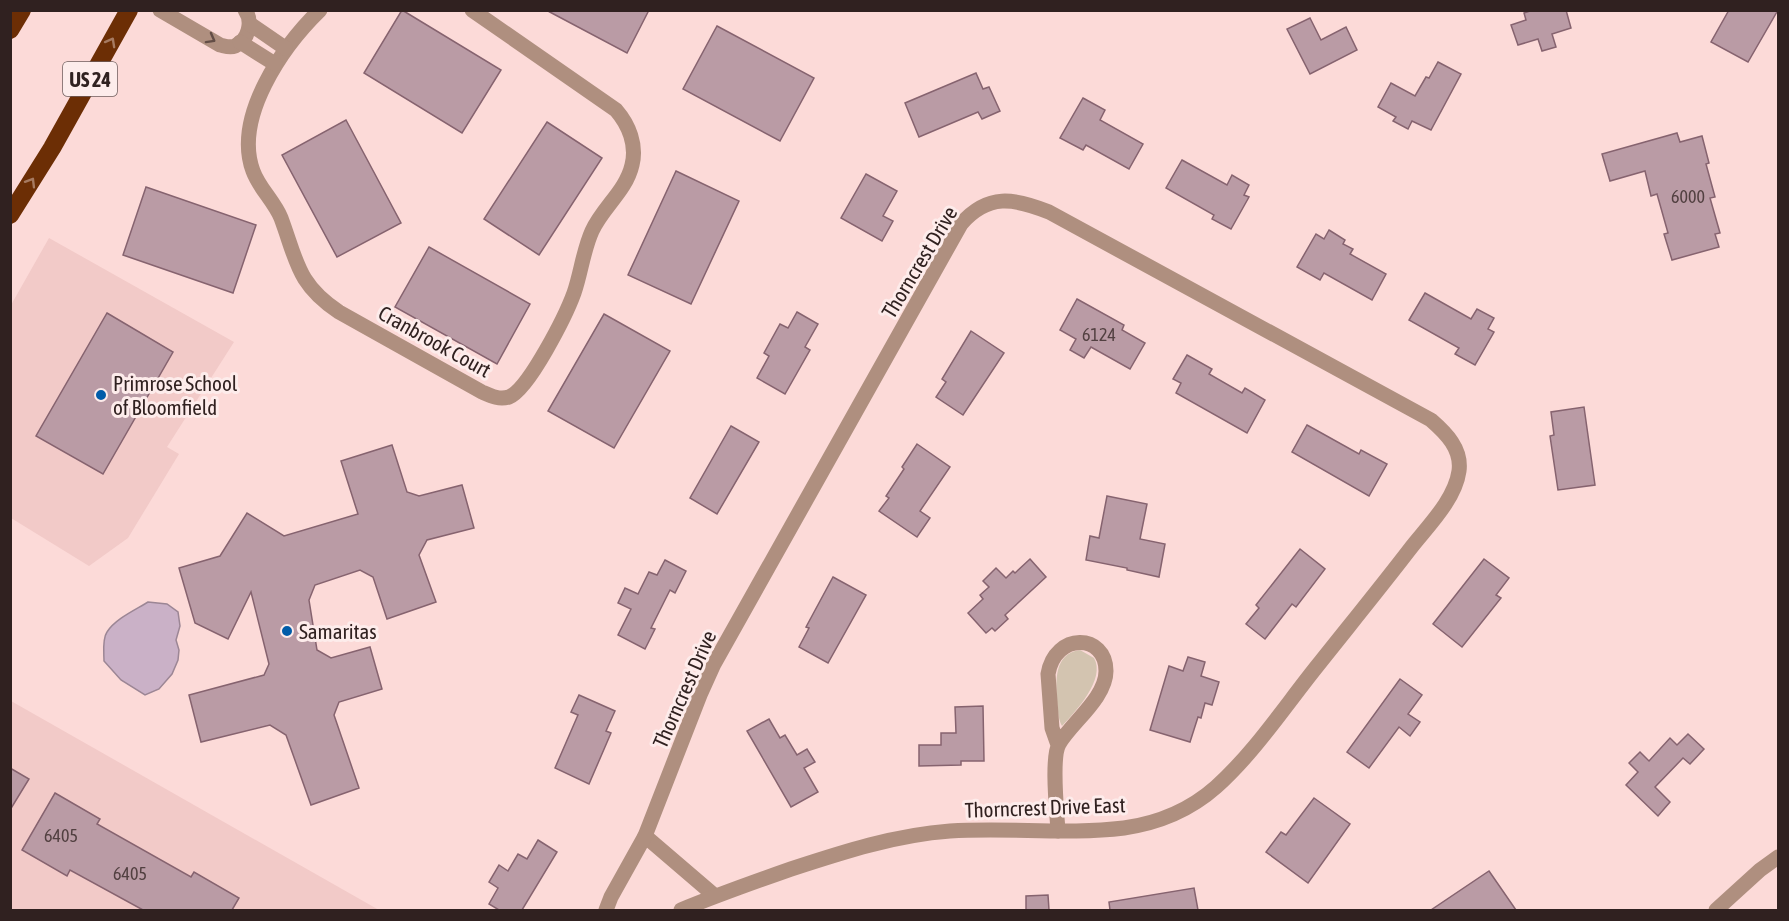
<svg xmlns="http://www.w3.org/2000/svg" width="1789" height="921" font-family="'Asap Condensed',sans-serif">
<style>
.built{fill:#f2cac8}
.green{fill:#d3c4b0}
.water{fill:#cab1c7;stroke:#9c8695;stroke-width:1.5}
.building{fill:#ba9ba5;stroke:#86636f;stroke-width:1.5}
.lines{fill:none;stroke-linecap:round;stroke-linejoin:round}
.minor{stroke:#af8f7f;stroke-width:15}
.highway{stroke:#6c2e05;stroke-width:18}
.oneway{stroke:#634d46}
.oneway2{stroke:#a67a61}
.poi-dot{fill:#005ca9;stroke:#fdeceb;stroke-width:2}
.labels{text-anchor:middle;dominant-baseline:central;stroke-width:6;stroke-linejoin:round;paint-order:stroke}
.number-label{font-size:18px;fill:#524041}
.shield{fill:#fdeceb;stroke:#6e5e5d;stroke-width:1.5}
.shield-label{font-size:20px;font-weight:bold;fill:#302120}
.street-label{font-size:21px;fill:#302120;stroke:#fdeceb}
.poi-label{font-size:21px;fill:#302120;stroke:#fdeceb;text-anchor:start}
</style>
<rect width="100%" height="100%" fill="#fcdad8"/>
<g class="built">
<polygon points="49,238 234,342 167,447 179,454 128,538 89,566 11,518 11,305"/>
<polygon points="11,701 379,910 11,910"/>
</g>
<path class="green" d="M1080,650L1094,658C1106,679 1076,711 1062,726C1058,719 1058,710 1057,702C1056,682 1053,654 1080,650Z"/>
<path class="water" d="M148,602L167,604L178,612L180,626L176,640L179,650L178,660L172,674L159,689L145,695L121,680L104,661C104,653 102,639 107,632C115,619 135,610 148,602Z"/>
<g class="building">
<polygon points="402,10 501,70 462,133 364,73"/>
<polygon points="546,10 649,10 627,53"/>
<polygon points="1533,10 1566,10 1571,28 1552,34 1556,47 1542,51 1538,39 1518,45 1511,25 1526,20 1524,13"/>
<polygon points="1729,10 1778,10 1748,62 1711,42"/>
<polygon points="1310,18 1321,40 1346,27 1357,50 1310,74 1287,29"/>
<polygon points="717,26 814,78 780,141 683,89"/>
<polygon points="1438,62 1461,74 1431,130 1412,121 1408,129 1393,121 1396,117 1378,107 1391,83 1415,96 1426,77 1429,78"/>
<polygon points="976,73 983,89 989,87 1000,111 982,119 978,112 919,137 905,103"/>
<polygon points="1083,98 1105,110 1100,120 1143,144 1129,169 1086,145 1083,150 1060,138"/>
<polygon points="346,120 401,223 337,257 282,155"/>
<polygon points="547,122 602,158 539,255 484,219"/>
<polygon points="1677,133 1680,142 1702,136 1709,163 1706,164 1715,197 1710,198 1720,233 1715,234 1719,247 1672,260 1664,234 1668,233 1657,194 1651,196 1645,171 1610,181 1602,154"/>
<polygon points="1182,160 1227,185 1232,175 1249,185 1244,195 1249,197 1231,229 1212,219 1214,215 1166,188"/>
<polygon points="676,171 739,201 691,304 628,275"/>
<polygon points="866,174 897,191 883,216 893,221 882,241 841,218"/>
<polygon points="146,187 256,225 233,293 123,255"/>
<polygon points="1329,230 1345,240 1343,244 1353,249 1350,254 1386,274 1372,300 1324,273 1320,280 1297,267 1316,234 1324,239"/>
<polygon points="429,247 530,304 497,364 395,307"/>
<polygon points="1425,293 1471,319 1477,309 1494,318 1488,329 1494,332 1475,365 1455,354 1459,348 1409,320"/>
<polygon points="1077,299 1124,325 1122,330 1145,343 1130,369 1091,347 1084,358 1070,350 1076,339 1060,330"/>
<polygon points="797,312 818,324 805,347 810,350 785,394 757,378 769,356 764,353 780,324 788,328"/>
<polygon points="107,313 173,352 103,474 36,436"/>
<polygon points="604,314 670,351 614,448 548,411"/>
<polygon points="971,331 1004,353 963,415 936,397 946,382 942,379"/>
<polygon points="1187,355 1212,369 1209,374 1242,393 1245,388 1265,400 1247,433 1176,393 1181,383 1173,379"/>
<polygon points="1584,407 1595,485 1558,490 1550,436 1554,435 1551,412"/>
<polygon points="1307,425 1359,454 1361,450 1387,464 1369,496 1292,452"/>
<polygon points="731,426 759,442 717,514 690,498"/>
<polygon points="917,444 950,467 920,511 930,518 917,537 879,511 889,498 886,496 904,469 902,467"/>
<polygon points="392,445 407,492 419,496 462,485 474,528 427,540 419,555 436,602 387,619 373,577 360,570 315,585 309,600 317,650 331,658 370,647 382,689 339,702 334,715 359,788 311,805 286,735 270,725 201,742 189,695 264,675 269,664 251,592 228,639 195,623 179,568 220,556 247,513 284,536 358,514 341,461"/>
<polygon points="1107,496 1147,504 1140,539 1165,544 1159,577 1127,570 1127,568 1086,560 1090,536 1099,538"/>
<polygon points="1300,549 1325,569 1296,607 1292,604 1265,639 1246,624 1259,608 1256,605"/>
<polygon points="1030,559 1046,577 1005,615 1008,619 995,631 992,628 986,633 968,613 983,599 980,595 989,587 983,581 996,568 1006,578 1013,571 1015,573"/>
<polygon points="1484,559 1509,578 1496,595 1501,598 1462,647 1433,624"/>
<polygon points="665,560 686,571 675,593 670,590 651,628 655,629 645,649 618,635 631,609 618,603 625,588 638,594 649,572 657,575"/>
<polygon points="833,577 866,595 828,663 799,647 809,628 806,627"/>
<polygon points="1188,657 1205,662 1201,676 1219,682 1212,705 1205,703 1201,718 1198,717 1190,742 1150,730 1169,666 1183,671"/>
<polygon points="1400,679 1422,695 1408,714 1420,722 1410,736 1399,727 1369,768 1347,752"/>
<polygon points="579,695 615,711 606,731 611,733 589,784 555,768 578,715 571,712"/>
<polygon points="983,706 984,761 961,761 961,765 919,766 919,745 941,745 941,733 956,733 955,707"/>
<polygon points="769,719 780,738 785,735 797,755 807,749 815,762 804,768 818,792 791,807 747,731"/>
<polygon points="1688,734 1704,749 1690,764 1683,758 1655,787 1670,802 1658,816 1626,785 1638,772 1629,763 1640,752 1649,761 1670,738 1677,745"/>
<polygon points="10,768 29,779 10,810"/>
<polygon points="55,793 100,819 97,824 191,877 194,872 239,898 232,910 143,910 70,870 67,876 22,850"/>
<polygon points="1314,798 1350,824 1308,883 1266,852 1281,832 1286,835"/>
<polygon points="538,840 557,852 522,910 499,910 489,904 498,888 489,882 499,865 508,871 518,854 527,859"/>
<polygon points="1489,871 1516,910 1431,910"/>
<polygon points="1194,888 1198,910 1110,910 1109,902"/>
<polygon points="1048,895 1049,910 1026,910 1026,896"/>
</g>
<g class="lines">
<g class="minor">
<path d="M160,10L220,45C225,46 230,48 235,46C249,40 253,21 245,10"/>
<path d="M320,10C283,46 233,117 253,171C259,188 274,201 281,218C297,261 297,284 339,312L482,392C491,396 499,400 509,397C529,389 566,315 574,293C581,273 583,251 592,231C603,207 626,191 632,165C637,145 629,125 616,110L472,10"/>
<polyline points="250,24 285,48"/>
<polyline points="240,42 275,64"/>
<path d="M1058,831C1057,813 1051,758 1059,744C1071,723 1106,698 1106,671C1106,633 1055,632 1048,674L1052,728L1058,745"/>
<polyline points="645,836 715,896"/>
<path d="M606,910L611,897L645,836L700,695L714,664L961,224C988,193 1014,198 1049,212L1431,420C1446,433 1462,449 1459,471C1455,500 1427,527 1410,549C1380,588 1349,626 1318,665C1285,706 1255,752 1216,787C1190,810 1159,823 1124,828C1067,835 1008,827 950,831C895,835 843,852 791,869C754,882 717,895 681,910"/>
<polyline points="1716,910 1760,870 1778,857"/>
</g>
<g class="highway">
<polyline points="10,30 22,10"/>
<polyline points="10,215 52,148 129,10"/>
</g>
</g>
<defs><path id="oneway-chevron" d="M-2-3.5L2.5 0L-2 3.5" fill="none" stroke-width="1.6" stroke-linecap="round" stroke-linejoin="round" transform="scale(1.5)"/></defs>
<use class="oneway" href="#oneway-chevron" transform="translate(211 39) rotate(29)"/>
<g class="oneway2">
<use href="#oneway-chevron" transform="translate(111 42) rotate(-61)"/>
<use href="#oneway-chevron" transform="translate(31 182) rotate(-59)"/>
</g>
<g class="poi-dot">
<circle cx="101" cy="395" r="6"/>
<circle cx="287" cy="631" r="6"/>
</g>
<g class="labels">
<g class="number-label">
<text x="1688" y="196">6000</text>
<text x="1099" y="334">6124</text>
<text x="61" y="835">6405</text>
<text x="130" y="873">6405</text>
</g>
<rect class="shield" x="63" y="62" width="54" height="34" rx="4.5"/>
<g class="shield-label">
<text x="90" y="79">US 24</text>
</g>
<g class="street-label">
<text transform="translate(919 262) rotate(-59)">Thorncrest Drive</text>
<text transform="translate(435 341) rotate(29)">Cranbrook Court</text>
<text transform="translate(684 689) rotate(-66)">Thorncrest Drive</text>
<text transform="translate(1045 807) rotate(-2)">Thorncrest Drive East</text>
</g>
<g class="poi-label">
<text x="113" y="383">Primrose School<tspan x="113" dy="24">of Bloomfield</tspan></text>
<text x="299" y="631">Samaritas</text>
</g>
</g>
<rect width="1789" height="921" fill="none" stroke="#302120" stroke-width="24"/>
</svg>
